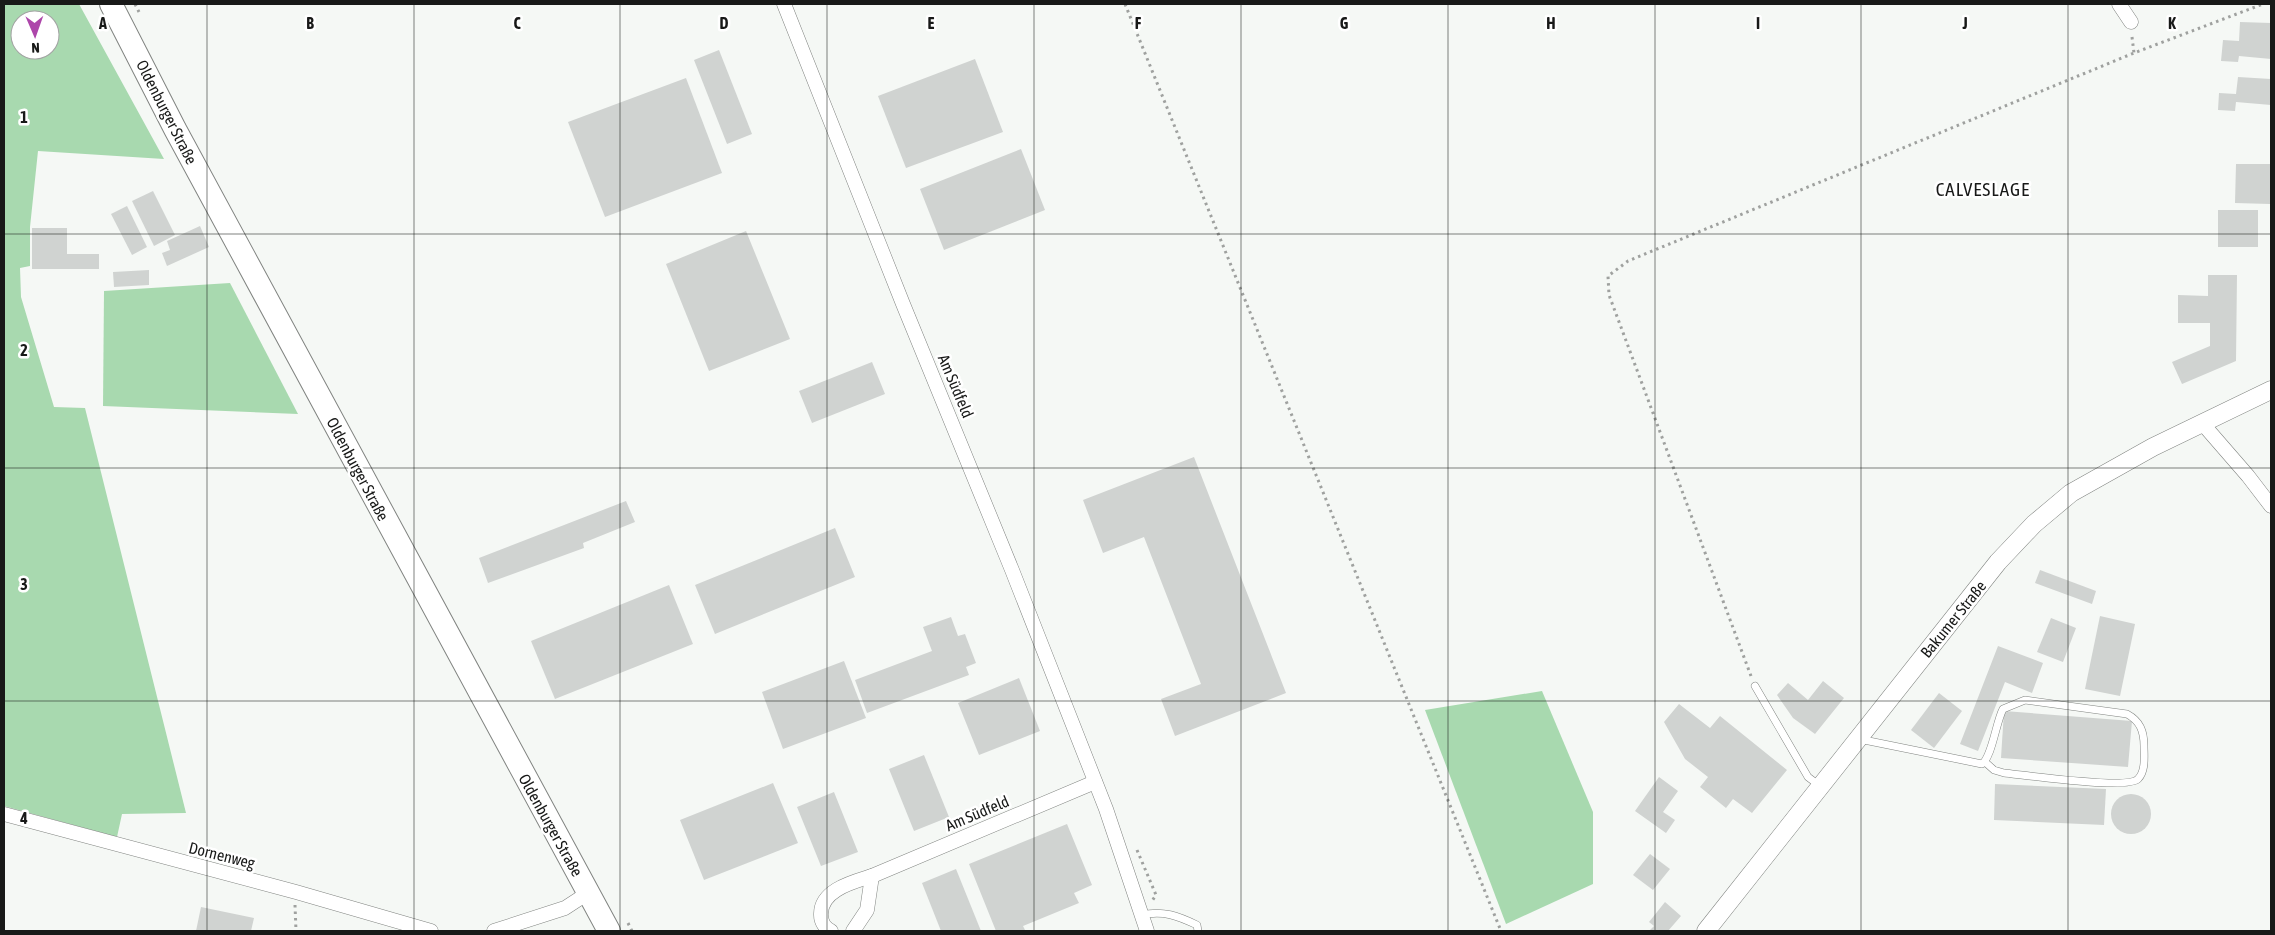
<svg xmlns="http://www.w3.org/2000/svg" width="2275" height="935" font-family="'Asap Condensed',sans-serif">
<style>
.green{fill:#a8d9af;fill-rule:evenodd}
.building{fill:#d0d3d1}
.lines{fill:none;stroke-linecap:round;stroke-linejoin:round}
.service-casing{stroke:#818481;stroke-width:8}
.minor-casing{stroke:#818481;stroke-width:15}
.tertiary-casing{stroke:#818481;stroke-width:19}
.primary-casing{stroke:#818481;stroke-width:24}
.path{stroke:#9fa19f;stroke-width:3;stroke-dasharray:2.5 4;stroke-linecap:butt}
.service{stroke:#fff;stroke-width:7}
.minor{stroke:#fff;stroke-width:14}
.tertiary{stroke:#fff;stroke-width:18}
.primary{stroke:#fff;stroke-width:22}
.grid{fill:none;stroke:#181918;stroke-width:1;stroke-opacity:0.55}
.labels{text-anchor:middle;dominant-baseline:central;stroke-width:5;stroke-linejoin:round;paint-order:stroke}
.street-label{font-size:16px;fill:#181918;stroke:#fff}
.quarter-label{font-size:19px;letter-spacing:1px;fill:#181918;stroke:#fff}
.grid-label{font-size:16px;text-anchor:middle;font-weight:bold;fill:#181918;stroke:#fff;stroke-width:5;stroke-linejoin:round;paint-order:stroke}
</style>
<rect width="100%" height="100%" fill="#f5f8f5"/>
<g class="green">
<path d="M4,4H79L164,159L38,151L30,227V266L20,268L21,297L54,407L85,408L186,813L122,814L117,837L4,806ZM20,20H50V50H20Z"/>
<polygon points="230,283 298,414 103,406 104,291"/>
<polygon points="1542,691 1593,812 1593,884 1506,924 1425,710"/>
</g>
<g class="building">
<polygon points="2240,22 2271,23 2271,59 2239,56 2238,62 2221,61 2223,40 2239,41"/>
<polygon points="719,50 752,134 727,144 694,60"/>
<polygon points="975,59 1003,132 906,168 878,96"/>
<polygon points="2238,77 2271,79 2271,105 2236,102 2235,111 2218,110 2219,93 2236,94"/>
<polygon points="686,78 722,173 605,217 568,122"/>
<polygon points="1021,149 1045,210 944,250 920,189"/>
<polygon points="2236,164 2271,164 2270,204 2235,203"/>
<polygon points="153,191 175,235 154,246 132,201"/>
<polygon points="127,206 147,247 132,255 111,214"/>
<rect x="2218" y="210" width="40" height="37"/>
<polygon points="200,226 209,247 167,266 162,253 170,250 167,241"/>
<polygon points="32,228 67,228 67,254 99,254 99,269 32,269"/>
<polygon points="746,231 790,339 709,371 666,264"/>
<polygon points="149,270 149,285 114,287 113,272"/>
<polygon points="2208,275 2237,275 2236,361 2182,384 2172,362 2210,346 2210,323 2178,323 2178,295 2208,296"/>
<polygon points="872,362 885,394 812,423 799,391"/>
<polygon points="1194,457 1286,693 1175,736 1161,699 1201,684 1144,537 1103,553 1083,500"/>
<polygon points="626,501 635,522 583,543 584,548 488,583 479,558"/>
<polygon points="835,528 855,577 715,634 695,585"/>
<polygon points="2040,570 2096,591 2092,604 2035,583"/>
<polygon points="669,585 693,644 555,699 531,641"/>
<polygon points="2100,616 2135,624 2120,696 2085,689"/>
<polygon points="951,617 958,636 965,634 976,663 966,667 969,675 867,713 855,680 932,651 923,627"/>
<polygon points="2051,618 2076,628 2063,662 2037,652"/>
<polygon points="1998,646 2043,663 2032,693 2005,682 1978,751 1960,744"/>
<polygon points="844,661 866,718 783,749 762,692"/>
<polygon points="1019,678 1040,731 979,755 958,703"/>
<polygon points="1823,681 1844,698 1815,734 1793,718 1777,695 1788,683 1808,700"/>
<polygon points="1939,693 1962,711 1934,748 1911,730"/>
<polygon points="1679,704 1710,728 1720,716 1787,770 1752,813 1733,799 1726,808 1700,787 1708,777 1685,759 1664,722"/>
<polygon points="2004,711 2132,721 2128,767 2001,758"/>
<polygon points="924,755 949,817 914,831 889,769"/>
<polygon points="1659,777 1678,791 1663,812 1675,820 1666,833 1635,811"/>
<polygon points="773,783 798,843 704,880 680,820"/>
<polygon points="1995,784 2106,789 2104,825 1994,820"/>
<polygon points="834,792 858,852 821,866 797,807"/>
<circle cx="2131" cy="814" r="20"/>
<polygon points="1067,824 1092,885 1074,893 1079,903 1023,926 1025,930 996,931 969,864"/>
<polygon points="1650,854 1670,869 1653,890 1633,875"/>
<polygon points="956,869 981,931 941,931 922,883"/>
<polygon points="1665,902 1681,916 1668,931 1649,931 1654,926 1649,922"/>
<polygon points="201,907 254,918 251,931 196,931"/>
</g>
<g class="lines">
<defs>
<g id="service">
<polyline points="1755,686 1808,777 1820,786"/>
<path d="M1859,739L1982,764C1992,757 1996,722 2003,709L2025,700L2127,714C2140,721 2144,731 2144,746C2144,756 2146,771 2138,779C2127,790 2024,775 2004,773L1994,770L1985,762"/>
<path d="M1142,915C1163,910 1178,916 1197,925L1198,931"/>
</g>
<g id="minor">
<polyline points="784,4 903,304 1012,570 1106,809 1147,931"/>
<polyline points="2119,4 2131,22"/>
<polyline points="2202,423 2248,476 2271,506"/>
<polyline points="4,814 296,892 431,931"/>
<polyline points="494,931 565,908 588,893"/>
<path d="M831,931C825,928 821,922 821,915C820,890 853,882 872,876L1095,782"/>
<polyline points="853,931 867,910 872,876"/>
</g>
<polyline id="tertiary" points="1706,931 1998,562 2034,524 2071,493 2153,447 2271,390"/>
<polyline id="primary" points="111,4 175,129 609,931"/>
</defs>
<use href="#service" class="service-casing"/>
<use href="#minor" class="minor-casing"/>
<use href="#tertiary" class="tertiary-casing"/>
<use href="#primary" class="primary-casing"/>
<g class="path">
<polyline points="135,4 139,12"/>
<polyline points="1125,4 1501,931"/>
<polyline points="2132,37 2134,53"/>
<polyline points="1751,676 1609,295 1608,276 1628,261 2134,53 2263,4"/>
<polyline points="1137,850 1156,895 1152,901"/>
<polyline points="295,905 296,931"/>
<polyline points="628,923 632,931"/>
</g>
<use href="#service" class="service"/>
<use href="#minor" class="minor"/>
<use href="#tertiary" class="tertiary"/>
<use href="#primary" class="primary"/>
</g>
<path class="grid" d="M207,4V931M414,4V931M620,4V931M827,4V931M1034,4V931M1241,4V931M1448,4V931M1655,4V931M1861,4V931M2068,4V931M4,234H2271M4,468H2271M4,701H2271"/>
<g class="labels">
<g class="street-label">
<text transform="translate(167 112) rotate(63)">Oldenburger Straße</text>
<text transform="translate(956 386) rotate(67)">Am Südfeld</text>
<text transform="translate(358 469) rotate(62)">Oldenburger Straße</text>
<text transform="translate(1953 619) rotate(-51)">Bakumer Straße</text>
<text transform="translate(977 813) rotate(-23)">Am Südfeld</text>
<text transform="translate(551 825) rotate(61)">Oldenburger Straße</text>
<text transform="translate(222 855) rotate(14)">Dornenweg</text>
</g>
<g class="quarter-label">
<text x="1983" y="189">CALVESLAGE</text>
</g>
</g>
<g class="grid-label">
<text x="103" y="29">A</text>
<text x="310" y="29">B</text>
<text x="517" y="29">C</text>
<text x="724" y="29">D</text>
<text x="931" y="29">E</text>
<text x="1138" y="29">F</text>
<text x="1344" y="29">G</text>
<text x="1551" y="29">H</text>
<text x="1758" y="29">I</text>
<text x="1965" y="29">J</text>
<text x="2172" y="29">K</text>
<text x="24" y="123">1</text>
<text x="24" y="356">2</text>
<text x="24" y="590">3</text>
<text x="24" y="824">4</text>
</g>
<rect width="2275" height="935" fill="none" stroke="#181918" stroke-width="10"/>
<g transform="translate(35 35) rotate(178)"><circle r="24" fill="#ffffff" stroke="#a3a3a3"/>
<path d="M0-4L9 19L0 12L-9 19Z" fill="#ad46aa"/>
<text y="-8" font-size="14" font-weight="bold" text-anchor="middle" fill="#181918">N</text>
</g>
</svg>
